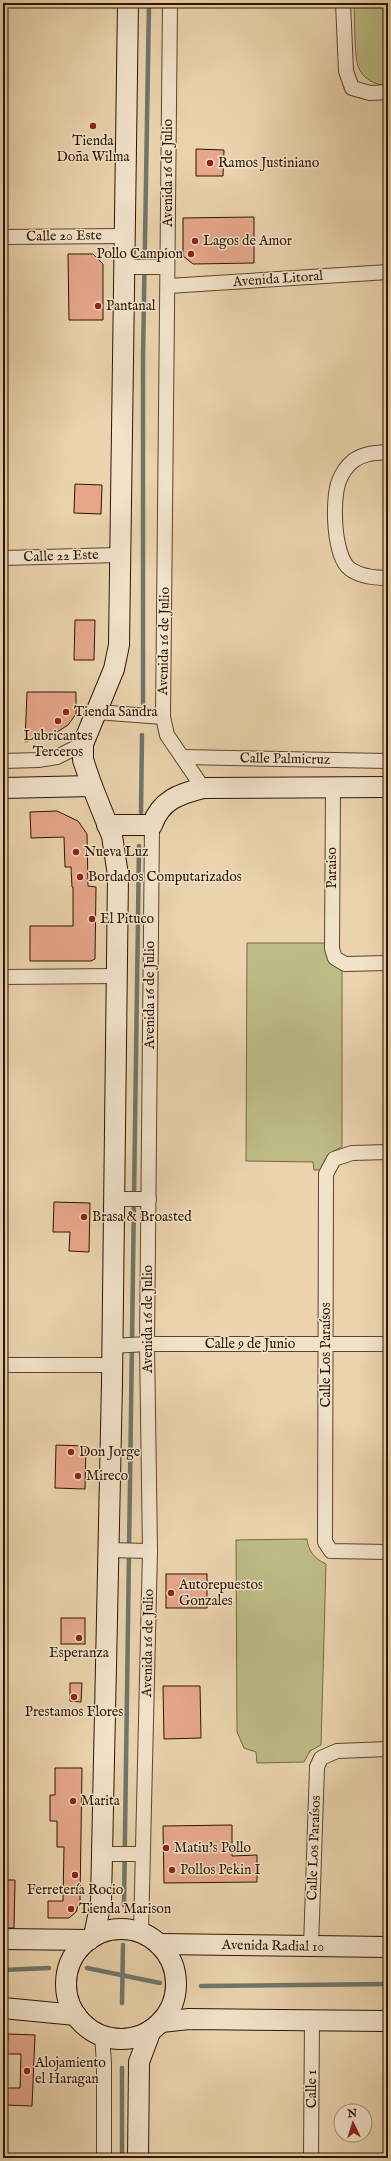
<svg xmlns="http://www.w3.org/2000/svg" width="391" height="2161" font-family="'IM FELL English',serif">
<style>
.green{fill:#bdbb85;stroke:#766842}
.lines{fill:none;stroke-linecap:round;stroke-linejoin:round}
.stream{stroke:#6f766b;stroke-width:4.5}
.building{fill:#e7a78b;stroke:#2e1500}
.street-casing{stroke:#5d442b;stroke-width:16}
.secondary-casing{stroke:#2e1500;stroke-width:22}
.street{stroke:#f1e2ca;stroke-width:14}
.secondary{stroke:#f1e2ca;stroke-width:20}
.poi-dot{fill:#8f2418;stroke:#f1e2ca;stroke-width:1.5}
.labels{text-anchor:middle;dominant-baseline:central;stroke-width:3;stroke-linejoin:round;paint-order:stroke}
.poi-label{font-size:14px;fill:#2e1500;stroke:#f1e2ca;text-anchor:start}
.street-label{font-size:14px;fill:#2e1500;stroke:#f1e2ca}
</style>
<rect width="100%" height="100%" fill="#ead3ad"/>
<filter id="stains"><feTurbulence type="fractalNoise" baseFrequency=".005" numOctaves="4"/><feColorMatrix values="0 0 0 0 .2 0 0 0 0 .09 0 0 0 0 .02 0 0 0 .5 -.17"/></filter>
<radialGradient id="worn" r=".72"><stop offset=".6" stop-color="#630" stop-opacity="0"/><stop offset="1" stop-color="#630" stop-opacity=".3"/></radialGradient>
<g class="green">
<path d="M354,3H388V85C376,86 362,79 358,66C354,53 355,18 354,3Z"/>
<path d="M247,943H326L342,969V1147C329,1152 326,1157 322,1170H314L313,1162L246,1161Z"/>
<path d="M307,1539C308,1551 315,1559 326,1564L321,1745L310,1751L304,1762L257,1763L256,1752L244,1748L237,1732L236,1540Z"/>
</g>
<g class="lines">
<g class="stream">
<polyline points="143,704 143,358 149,3"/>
<polyline points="141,812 142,735"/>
<polyline points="124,1905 139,846"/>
<polyline points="87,1968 160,1983"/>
<polyline points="3,1970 49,1968"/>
<polyline points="201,1986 388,1984"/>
<polyline points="122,2003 123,1945"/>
<polyline points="122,2068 122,2158"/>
</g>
</g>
<g class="building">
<polygon points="196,149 224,150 223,176 196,176"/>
<polygon points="254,217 254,263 193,264 183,256 183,218"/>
<polygon points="68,254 93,254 103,264 103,320 69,320"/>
<polygon points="75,484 102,485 101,514 74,513"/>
<polygon points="75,620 95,620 94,660 74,660"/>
<polygon points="27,692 76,692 76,714 68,725 54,734 25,742"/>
<polygon points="57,811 78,821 87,834 88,886 96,887 95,959 91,961 30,961 30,926 73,926 73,887 72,887 71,867 65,867 64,837 31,838 30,812"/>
<polygon points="54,1202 90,1203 89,1252 69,1251 70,1232 53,1232"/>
<polygon points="56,1445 86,1446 85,1489 55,1488"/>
<rect x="166" y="1574" width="41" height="34"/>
<rect x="61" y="1618" width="24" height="26"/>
<polygon points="70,1683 82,1683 81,1702 70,1701"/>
<polygon points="163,1686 200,1686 201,1738 164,1739"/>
<polygon points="55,1768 82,1768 80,1900 76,1912 69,1918 48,1918 48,1901 63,1901 64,1847 57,1847 57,1821 50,1821 50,1795 55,1795"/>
<polygon points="232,1825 232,1856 257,1855 257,1882 164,1883 163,1826"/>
<polygon points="3,1880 15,1880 14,1928 3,1928"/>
<polygon points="8,2034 35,2035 32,2106 4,2105 4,2088 20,2088 21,2054 7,2054"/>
</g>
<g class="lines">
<defs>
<g id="street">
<polyline points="170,3 163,717 167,735 203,788"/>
<polyline points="343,3 346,71 352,88 370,93 388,92"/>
<polyline points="3,237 124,236"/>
<polyline points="124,267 167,267"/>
<polyline points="168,286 388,272"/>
<path d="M388,452C376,453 363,453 353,461C347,466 342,473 339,481C332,499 333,556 350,569C361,577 375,578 388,578"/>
<polyline points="3,558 119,555"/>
<polyline points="96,712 163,717"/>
<polyline points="182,757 388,761"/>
<polyline points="3,761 38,760 57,757 83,744"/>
<polyline points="333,787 332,949 335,958 345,964 388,963"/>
<polyline points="3,977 117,976"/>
<polyline points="388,1152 352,1153 334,1159 326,1174 325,1542 331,1551 388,1552"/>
<polyline points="114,1199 149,1199"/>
<polyline points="112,1346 147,1344 388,1344"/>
<polyline points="3,1365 112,1365"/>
<polyline points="108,1550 150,1551"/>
<polyline points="101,1854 142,1854"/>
<polyline points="141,1933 150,1551 147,1344 152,825"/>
<polyline points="311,1947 317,1767 321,1758 337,1751 388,1749"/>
<polyline points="102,2035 104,2064 104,2158"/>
<polyline points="311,2158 312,2020"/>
</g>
<g id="secondary">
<polyline points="3,788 92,786"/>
<path d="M107,825H152C161,800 179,794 203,788L388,787"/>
<circle cx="121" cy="1984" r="55"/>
<polyline points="94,1936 101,1902 112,1382 118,875 112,836 92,786 83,760 83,744 114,669 119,645 128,3"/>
<polyline points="3,1939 89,1940"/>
<polyline points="159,1944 388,1947"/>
<polyline points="3,2008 76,2015"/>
<polyline points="161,2022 189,2019 388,2021"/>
<polyline points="138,2158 139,2062 151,2030"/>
</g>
</defs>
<use href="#street" class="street-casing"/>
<use href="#secondary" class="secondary-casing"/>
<use href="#street" class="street"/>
<use href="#secondary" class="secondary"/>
</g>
<g class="poi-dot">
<circle cx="93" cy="126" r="4"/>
<circle cx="210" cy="163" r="4"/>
<circle cx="195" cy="241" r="4"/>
<circle cx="191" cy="254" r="4"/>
<circle cx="98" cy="306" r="4"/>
<circle cx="66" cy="712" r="4"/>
<circle cx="58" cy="721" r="4"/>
<circle cx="76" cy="852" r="4"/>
<circle cx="80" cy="877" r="4"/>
<circle cx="92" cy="919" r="4"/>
<circle cx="84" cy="1217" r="4"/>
<circle cx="71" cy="1452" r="4"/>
<circle cx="78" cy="1476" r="4"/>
<circle cx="171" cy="1593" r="4"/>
<circle cx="79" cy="1638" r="4"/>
<circle cx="74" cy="1697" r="4"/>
<circle cx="73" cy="1801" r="4"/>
<circle cx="166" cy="1848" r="4"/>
<circle cx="172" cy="1870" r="4"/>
<circle cx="75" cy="1875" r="4"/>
<circle cx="71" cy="1909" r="4"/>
<circle cx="27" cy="2071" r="4"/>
</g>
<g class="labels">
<g class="poi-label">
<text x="93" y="141" text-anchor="middle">Tienda<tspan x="93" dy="16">Doña Wilma</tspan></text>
<text x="218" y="163">Ramos Justiniano</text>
<text x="203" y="241">Lagos de Amor</text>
<text x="183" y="254" text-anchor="end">Pollo Campion</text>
<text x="106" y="306">Pantanal</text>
<text x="74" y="712">Tienda Sandra</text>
<text x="58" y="736" text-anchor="middle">Lubricantes<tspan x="58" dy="16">Terceros</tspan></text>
<text x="84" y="852">Nueva Luz</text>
<text x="88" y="877">Bordados Computarizados</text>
<text x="100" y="919">El Pituco</text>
<text x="92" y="1217">Brasa &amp; Broasted</text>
<text x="79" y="1452">Don Jorge</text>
<text x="86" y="1476">Mireco</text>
<text x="179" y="1585">Autorepuestos<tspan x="179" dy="16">Gonzales</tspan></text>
<text x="79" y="1653" text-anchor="middle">Esperanza</text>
<text x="74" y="1712" text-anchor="middle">Prestamos Flores</text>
<text x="81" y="1801">Marita</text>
<text x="174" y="1848">Matiu's Pollo</text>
<text x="180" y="1870">Pollos Pekin I</text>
<text x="75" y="1890" text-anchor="middle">Ferretería Rocio</text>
<text x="79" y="1909">Tienda Marison</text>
<text x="35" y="2063">Alojamiento<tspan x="35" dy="16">el Haragan</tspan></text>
</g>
<g class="street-label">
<text transform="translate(168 173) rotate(-90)">Avenida 16 de Julio</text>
<text transform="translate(64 236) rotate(-1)">Calle 20 Este</text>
<text transform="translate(278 279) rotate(-4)">Avenida Litoral</text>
<text transform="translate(61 556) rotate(-2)">Calle 22 Este</text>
<text transform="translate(164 641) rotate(-89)">Avenida 16 de Julio</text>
<text transform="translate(285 759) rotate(1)">Calle Palmicruz</text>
<text transform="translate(332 868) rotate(-90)">Paraiso</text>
<text transform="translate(150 995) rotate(-90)">Avenida 16 de Julio</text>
<text transform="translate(148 1319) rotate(-90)">Avenida 16 de Julio</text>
<text x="250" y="1344">Calle 9 de Junio</text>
<text transform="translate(326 1355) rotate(-90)">Calle Los Paraísos</text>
<text transform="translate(148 1643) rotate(-89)">Avenida 16 de Julio</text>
<text transform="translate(314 1848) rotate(-88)">Calle Los Paraísos</text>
<text transform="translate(273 1946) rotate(1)">Avenida Radial 10</text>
<text transform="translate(312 2089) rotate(-90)">Calle 1</text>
</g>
</g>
<rect width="391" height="2161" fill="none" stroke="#ead3ad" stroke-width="16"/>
<rect x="4" y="4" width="383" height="2153" fill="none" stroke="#2e1500" stroke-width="2"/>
<rect x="8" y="8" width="375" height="2145" fill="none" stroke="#2e1500"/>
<g transform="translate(353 2123) rotate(356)"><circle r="19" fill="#f1e2ca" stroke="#a39079"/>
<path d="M0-3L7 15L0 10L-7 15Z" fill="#8f2418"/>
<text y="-6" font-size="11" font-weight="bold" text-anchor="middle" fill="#2e1500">N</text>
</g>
<rect width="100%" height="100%" filter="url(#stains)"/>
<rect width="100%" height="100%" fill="url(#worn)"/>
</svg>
